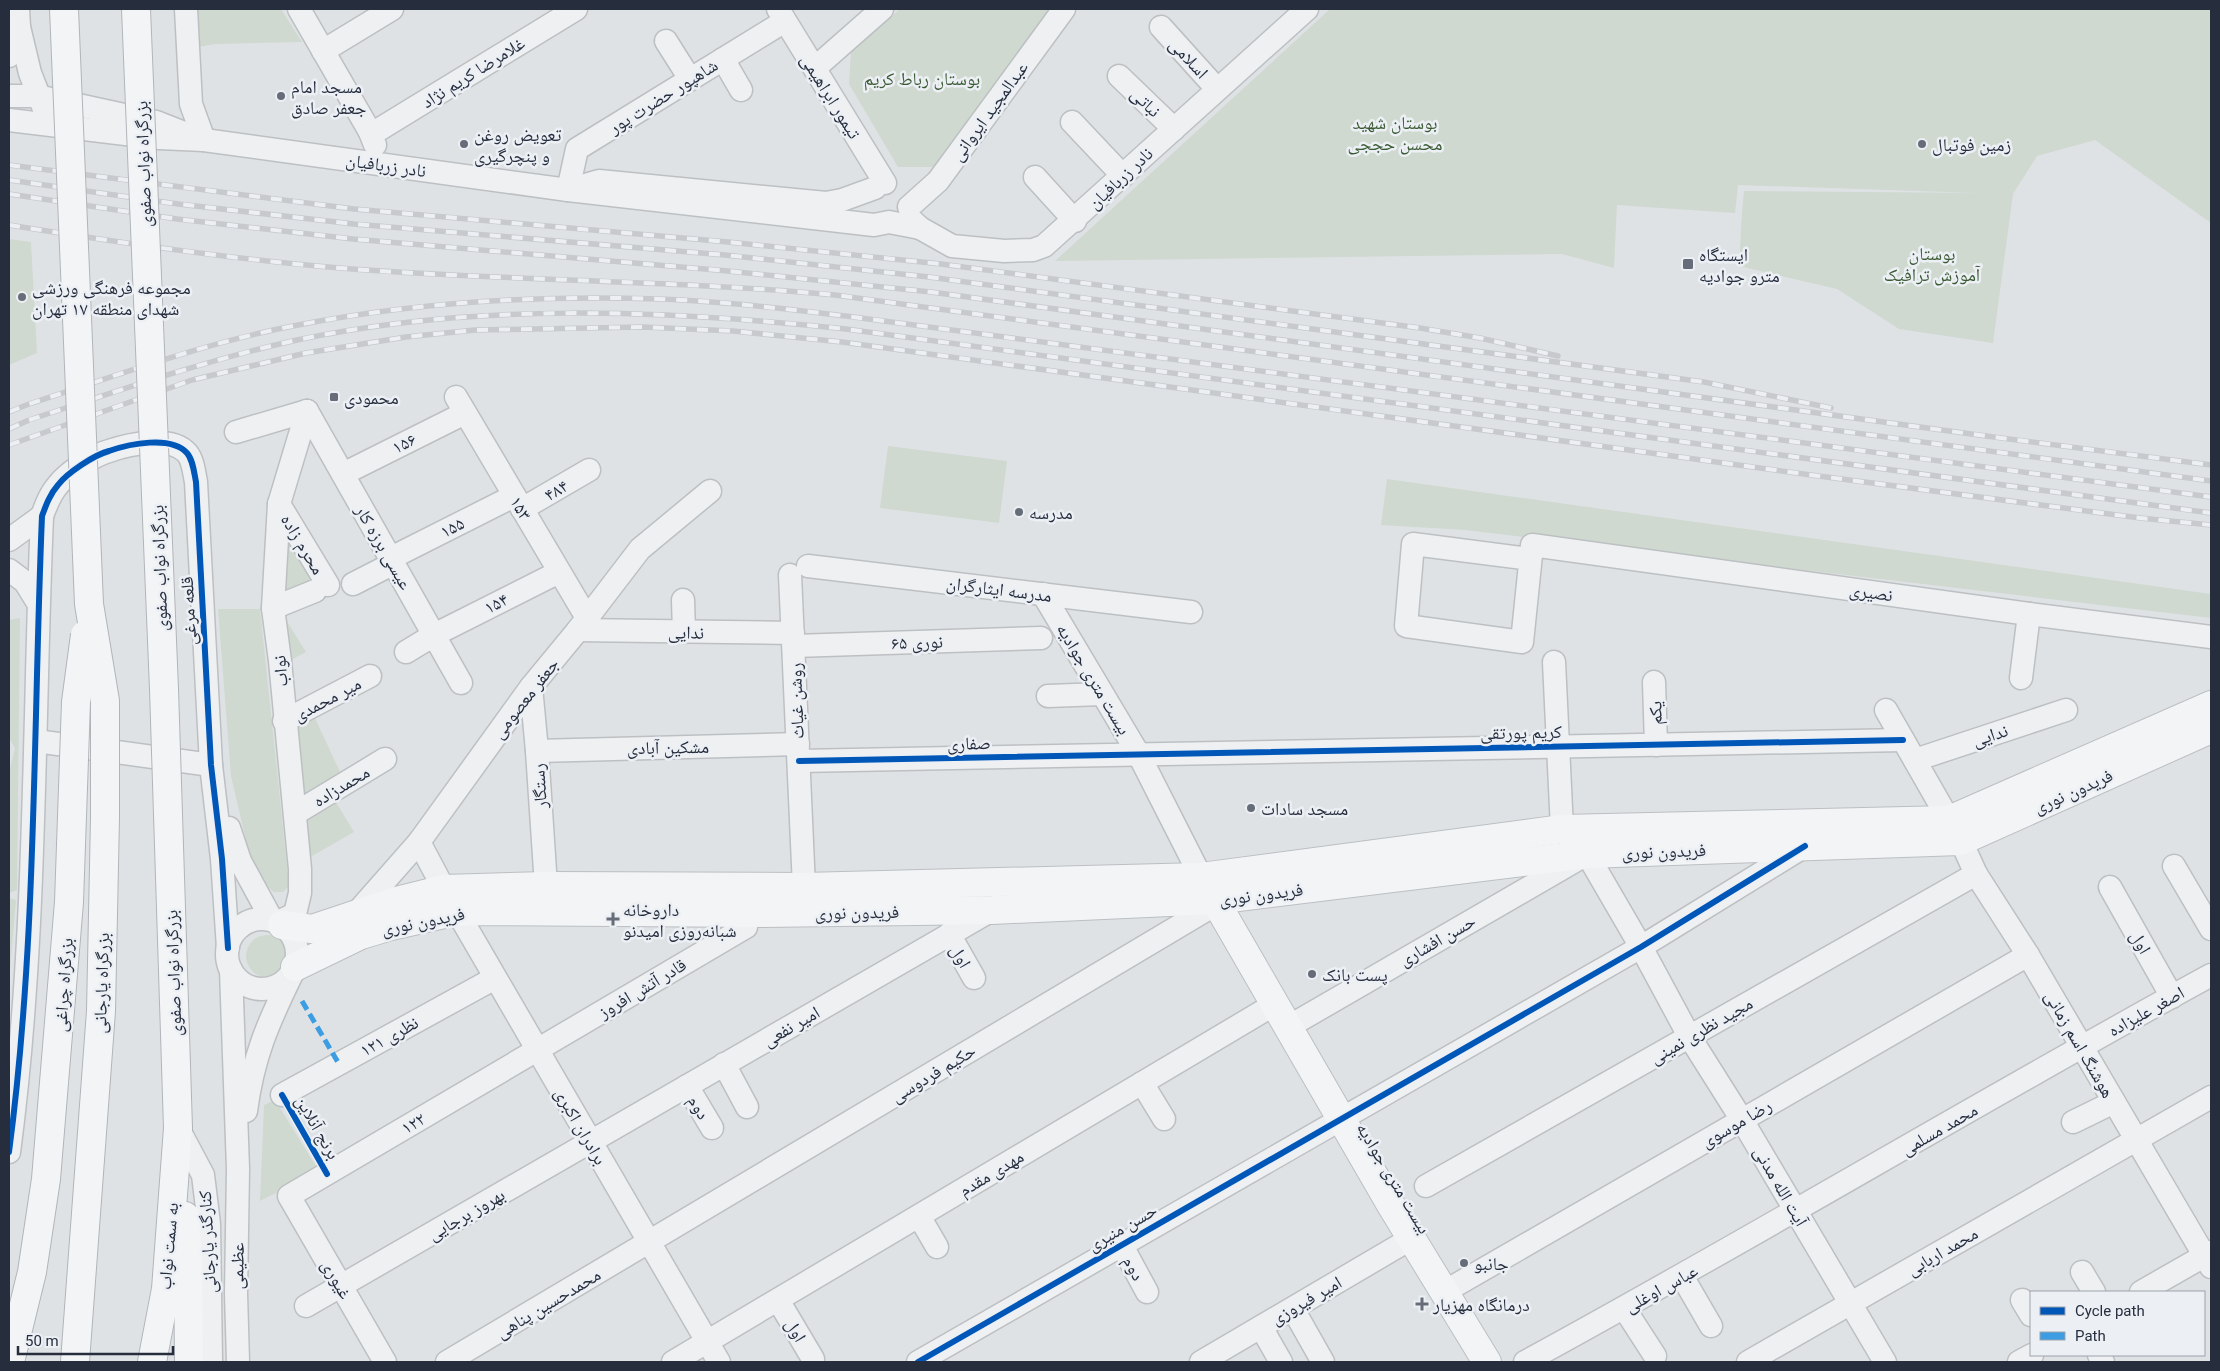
<svg xmlns="http://www.w3.org/2000/svg" width="2220" height="1371" font-family="Roboto,'Noto Naskh Arabic',sans-serif">
<style>
.green{fill:#cfd9d0}
.lines{fill:none;stroke-linecap:round;stroke-linejoin:round}
.minor-casing{stroke:#bdc0c3;stroke-width:25}
.major-casing{stroke:#bbbfc3;stroke-width:30}
.highway-casing{stroke:#b1b5ba;stroke-width:30}
.minor{stroke:#eff0f1;stroke-width:22}
.major{stroke:#f3f4f5;stroke-width:28}
.highway{stroke:#f3f4f5;stroke-width:28}
.rail-casing{stroke:#c8c9cc;stroke-width:5.5}
.rail{stroke:#ecf0f5;stroke-width:4;stroke-dasharray:11;stroke-linecap:butt}
.highway-bridge-casing{stroke:#b1b5ba;stroke-width:30;stroke-linecap:butt}
.highway-bridge{stroke:#f3f4f5;stroke-width:28}
.quiet{stroke:#3c9de3;stroke-width:5;stroke-dasharray:10 5;stroke-linecap:butt}
.cycleway-casing{stroke:#ecf0f5;stroke-width:9}
.cycleway{stroke:#0057b8;stroke-width:6}
.poi-dot{fill:#676d78;stroke:#ecf0f5;stroke-width:2}
.labels{text-anchor:middle;dominant-baseline:central;stroke-width:5;stroke-linejoin:round;paint-order:stroke}
.street-label{font-size:18px;fill:#262e3e;stroke:#ecf0f5}
.park-label{font-size:18px;fill:#3a5a33;stroke:#ecf0f5}
.poi-label{font-size:18px;fill:#262e3e;stroke:#ecf0f5;text-anchor:start}
</style>
<rect width="100%" height="100%" fill="#dfe2e5"/>
<g class="green">
<polygon points="195,9 281,9 302,42 216,44 197,47"/>
<polygon points="900,9 1050,9 940,167 898,167 849,84 851,52"/>
<path d="M1330,9H2211V223L2095,140L2037,156L2013,194L1993,343L1899,329L1837,289L1739,266C1741,240 1741,216 1744,191L1977,193L1738,185L1735,213L1617,205L1614,268L1562,254L1055,261Z"/>
<polygon points="9,239 31,242 37,353 9,365"/>
<polygon points="888,446 1007,461 999,523 880,508"/>
<polygon points="1387,479 2211,594 2211,618 1465,530 1381,525"/>
<polygon points="287,537 315,581 284,595"/>
<polygon points="218,609 260,609 288,875 289,886 283,892 274,892 265,884 252,866 231,776"/>
<polygon points="20,618 17,890 9,893 9,773 15,748 9,738 9,620"/>
<polygon points="286,620 306,652 285,663"/>
<polygon points="314,716 341,774 303,798 294,726"/>
<polygon points="334,799 354,832 305,860 303,819"/>
<polygon points="9,898 16,900 9,981"/>
<circle cx="267" cy="956" r="21"/>
<polygon points="275,1100 319,1171 260,1201 264,1105"/>
</g>
<g class="lines">
<defs>
<g id="minor">
<polyline points="186,9 191,104 204,140"/>
<polyline points="299,9 370,132 375,145"/>
<polyline points="778,9 885,183"/>
<polyline points="19,27 30,73 44,109"/>
<polyline points="1161,27 1217,89"/>
<polyline points="666,41 690,79"/>
<polyline points="323,51 392,9"/>
<polyline points="9,56 19,27 18,9"/>
<polyline points="723,59 741,90"/>
<polyline points="815,68 882,9"/>
<polyline points="1119,76 1174,129"/>
<polyline points="9,96 37,96 156,122 184,133"/>
<polyline points="9,120 159,138 204,140 568,190 577,149 785,21"/>
<polyline points="1072,122 1123,176"/>
<polyline points="370,132 375,132 576,9"/>
<polyline points="1035,177 1075,221"/>
<polyline points="875,188 842,200 826,203 599,181 568,190 874,225 889,222 920,228"/>
<polyline points="909,207 938,181 1064,9"/>
<polyline points="909,218 920,228 952,246 1004,251 1033,250 1044,246 1307,9"/>
<polyline points="456,397 587,618"/>
<polyline points="307,411 461,683"/>
<polyline points="236,432 307,411"/>
<polyline points="343,474 465,413"/>
<polyline points="279,504 328,585"/>
<polyline points="522,509 589,470"/>
<polyline points="9,540 42,516"/>
<polyline points="391,558 514,496"/>
<polyline points="1530,559 1413,544 1406,626 1522,642 1532,545 2029,614 2211,637"/>
<polyline points="808,566 1191,612"/>
<polyline points="9,570 25,582 38,603"/>
<polyline points="790,575 804,887"/>
<polyline points="353,584 394,563"/>
<polyline points="1043,594 1139,755 1201,877"/>
<polyline points="683,600 684,632"/>
<polyline points="273,608 315,591"/>
<polyline points="578,630 793,633"/>
<polyline points="794,646 1041,638"/>
<polyline points="406,652 434,635 559,572"/>
<polyline points="1554,662 1562,829"/>
<polyline points="2021,678 2029,614"/>
<polyline points="1654,682 1656,745"/>
<polyline points="531,687 537,751 546,886"/>
<polyline points="1048,696 1102,694"/>
<polyline points="1886,710 1961,841 1976,874 2028,955 2211,1267"/>
<polyline points="284,721 370,676"/>
<polyline points="36,741 211,765"/>
<polyline points="537,751 798,744"/>
<polyline points="1915,760 2066,710"/>
<polyline points="799,761 1903,740"/>
<polyline points="296,813 385,759"/>
<polyline points="229,828 240,861 272,920"/>
<polyline points="419,842 444,889 719,1362"/>
<polyline points="2174,866 2211,929"/>
<polyline points="2110,887 2172,997"/>
<polyline points="353,917 419,842 531,687 578,630 640,549 710,491"/>
<circle cx="262" cy="954" r="35"/>
<polyline points="278,922 295,914 300,893 300,869 280,661 273,608 279,504 307,411"/>
<polyline points="949,934 974,978"/>
<polyline points="231,970 238,1169 236,1293 238,1362"/>
<polyline points="1288,1027 1587,854 1641,947 1689,1036 1742,1120 1885,1362"/>
<polyline points="724,1064 747,1107"/>
<polyline points="1142,1083 1164,1119"/>
<polyline points="687,1086 712,1128"/>
<polyline points="282,1095 495,978"/>
<path d="M246,1111C253,1057 268,1023 292,974"/>
<polyline points="2073,1122 2114,1102"/>
<polyline points="178,1128 203,1175 209,1224 211,1362"/>
<path d="M9,1152C37,942 33,728 42,516C46,505 50,494 58,485C67,473 94,455 109,451C129,444 171,435 187,453C193,460 194,472 196,482L211,765L222,859L228,948"/>
<polyline points="1426,1186 1976,874"/>
<polyline points="919,1216 937,1247"/>
<polyline points="1121,1244 1147,1292"/>
<polyline points="2082,1272 2094,1292"/>
<polyline points="1682,1276 1711,1326"/>
<polyline points="1444,1292 2028,955"/>
<polyline points="2141,1292 2211,1252"/>
<polyline points="778,1300 813,1359"/>
<polyline points="2022,1300 2031,1315"/>
<polyline points="306,1306 992,910"/>
<polyline points="1624,1308 1655,1356"/>
<polyline points="1293,1309 1323,1362"/>
<polyline points="1261,1327 1281,1362"/>
<polyline points="2099,1355 2103,1362"/>
<polyline points="385,1362 289,1196 746,927"/>
<polyline points="447,1362 1216,904"/>
<polyline points="673,1362 1275,1004"/>
<polyline points="918,1362 1641,947 1805,846"/>
<polyline points="1201,1362 1412,1238"/>
<path d="M1525,1362C1755,1237 1980,1101 2211,975"/>
<polyline points="1748,1362 2211,1097"/>
<polyline points="2019,1362 2032,1355"/>
</g>
<g id="major">
<polyline points="1206,885 1391,1205 1487,1362"/>
<polyline points="282,925 312,929 396,901 444,889 546,886 804,887 1201,877 1562,829 1949,820 2211,705"/>
<polyline points="295,967 361,935 391,926 457,911 762,913 992,910 1214,900 1587,854 1961,841 2211,729"/>
</g>
<g id="highway">
<polyline points="185,1216 188,1262 189,1362"/>
<polyline points="152,1362 166,1289 178,1128"/>
</g>
</defs>
<use href="#minor" class="minor-casing"/>
<use href="#major" class="major-casing"/>
<use href="#highway" class="highway-casing"/>
<use href="#minor" class="minor"/>
<use href="#major" class="major"/>
<use href="#highway" class="highway"/>
<defs>
<g id="rail">
<polyline points="9,165 354,209 728,242 941,264 1420,328 1480,338 1558,356"/>
<polyline points="9,180 178,204 354,224 725,255 929,277 1704,382 1831,408"/>
<polyline points="9,194 177,219 353,239 728,271 931,292 1986,436 2211,465"/>
<path d="M9,225C122,243 237,260 352,269C513,281 674,280 835,295L2211,481"/>
<path d="M9,412L29,404C118,375 207,342 298,325C417,302 538,295 659,299C722,301 784,309 846,316L2211,497"/>
<path d="M9,429L29,420C118,391 206,360 297,340C478,302 664,310 846,329L2211,513"/>
<polyline points="9,445 192,380 306,353 406,337 475,330 643,327 733,331 842,342 1811,475 2140,518 2211,525"/>
</g>
</defs>
<use href="#rail" class="rail-casing"/>
<use href="#rail" class="rail"/>
<defs>
<g id="highway-bridge">
<polyline points="64,9 89,604 105,701 105,817 101,1011 75,1362"/>
<polyline points="136,9 164,689 178,1128"/>
<polyline points="10,1362 32,1272 46,1179 69,902 76,702 85,635"/>
</g>
</defs>
<use href="#highway-bridge" class="highway-bridge-casing"/>
<use href="#highway-bridge" class="highway-bridge"/>
<polyline class="quiet" points="302,1001 339,1064"/>
<defs>
<g id="cycleway">
<polyline points="799,761 1903,740"/>
<polyline points="282,1095 327,1174"/>
<path d="M9,1152C37,942 33,728 42,516C46,505 50,494 58,485C67,473 94,455 109,451C129,444 171,435 187,453C193,460 194,472 196,482L211,765L222,859L228,948"/>
<polyline points="918,1362 1641,947 1805,846"/>
</g>
</defs>
<use href="#cycleway" class="cycleway-casing"/>
<use href="#cycleway" class="cycleway"/>
</g>
<g class="poi-dot">
<circle cx="281" cy="96" r="5"/>
<circle cx="464" cy="144" r="5"/>
<circle cx="1922" cy="144" r="5"/>
<rect x="1682" y="258" width="12" height="12" rx="2.5"/>
<circle cx="22" cy="297" r="5"/>
<rect x="329" y="392" width="10" height="10" rx="2.5"/>
<circle cx="1019" cy="512" r="5"/>
<circle cx="1251" cy="808" r="5"/>
<path d="M610.5 911.5h5v5h5v5h-5v5h-5v-5h-5v-5h5z"/>
<circle cx="1312" cy="974" r="5"/>
<circle cx="1464" cy="1263" r="5"/>
<path d="M1419.5 1296.5h5v5h5v5h-5v5h-5v-5h-5v-5h5z"/>
</g>
<g class="labels">
<g class="street-label">
<text transform="translate(1189 58) rotate(47)">اسلامی</text>
<text transform="translate(473 72) rotate(-32)">غلامرضا کریم نژاد</text>
<text transform="translate(663 96) rotate(-32)">شاهپور حضرت پور</text>
<text transform="translate(831 96) rotate(58)">تیمور ابراهیمی</text>
<text transform="translate(1146 102) rotate(44)">نباتی</text>
<text transform="translate(989 111) rotate(-54)">عبدالمجید ایروانی</text>
<text transform="translate(143 164) rotate(-92)">بزرگراه نواب صفوی</text>
<text transform="translate(386 165) rotate(8)">نادر زربافیان</text>
<text transform="translate(1120 178) rotate(-43)">نادر زربافیان</text>
<text transform="translate(404 443) rotate(-26)">۱۵۶</text>
<text transform="translate(556 490) rotate(-31)">۴۸۴</text>
<text transform="translate(521 508) rotate(59)">۱۵۳</text>
<text transform="translate(452 527) rotate(-27)">۱۵۵</text>
<text transform="translate(303 544) rotate(59)">محرم زاده</text>
<text transform="translate(384 547) rotate(60)">عیسی برزه کار</text>
<text transform="translate(159 568) rotate(-92)">بزرگراه نواب صفوی</text>
<text transform="translate(999 589) rotate(7)">مدرسه ایثارگران</text>
<text transform="translate(1871 592) rotate(8)">نصیری</text>
<text transform="translate(496 603) rotate(-27)">۱۵۴</text>
<text transform="translate(188 611) rotate(-93)">قلعه مرغی</text>
<text transform="translate(686 632) rotate(1)">ندایی</text>
<text transform="translate(917 642) rotate(-2)">نوری ۶۵</text>
<text transform="translate(280 671) rotate(-95)">نواب</text>
<text transform="translate(1094 679) rotate(59)">بیست متری جوادیه</text>
<text transform="translate(525 698) rotate(-52)">جعفر معصومی</text>
<text transform="translate(327 699) rotate(-28)">میر محمدی</text>
<text transform="translate(796 701) rotate(-92)">روشن غیاث</text>
<text transform="translate(1655 713) rotate(-91)">یکم</text>
<text transform="translate(1521 732) rotate(-1)">کریم پورتقی</text>
<text transform="translate(1990 735) rotate(-18)">ندایی</text>
<text transform="translate(969 743) rotate(-1)">صفاری</text>
<text transform="translate(668 747) rotate(-1)">مشکین آبادی</text>
<text transform="translate(341 786) rotate(-31)">محمدزاده</text>
<text transform="translate(539 786) rotate(-94)">رستگار</text>
<text transform="translate(2073 791) rotate(-24)">فریدون نوری</text>
<text transform="translate(1664 851) rotate(-2)">فریدون نوری</text>
<text transform="translate(1261 894) rotate(-7)">فریدون نوری</text>
<text transform="translate(857 912) rotate(-1)">فریدون نوری</text>
<text transform="translate(423 921) rotate(-11)">فریدون نوری</text>
<text transform="translate(1437 940) rotate(-30)">حسن افشاری</text>
<text transform="translate(2141 942) rotate(60)">اول</text>
<text transform="translate(961 956) rotate(60)">اول</text>
<text transform="translate(173 973) rotate(-92)">بزرگراه نواب صفوی</text>
<text transform="translate(101 983) rotate(-88)">بزرگراه یارجانی</text>
<text transform="translate(63 985) rotate(-86)">بزرگراه چراغی</text>
<text transform="translate(642 988) rotate(-31)">قادر آتش افروز</text>
<text transform="translate(2146 1011) rotate(-29)">اصغر علیزاده</text>
<text transform="translate(791 1026) rotate(-30)">امیر نفعی</text>
<text transform="translate(1701 1030) rotate(-30)">مجید نظری نمینی</text>
<text transform="translate(389 1036) rotate(-29)">نظری ۱۲۱</text>
<text transform="translate(2080 1044) rotate(60)">هوشنگ اسم زمانی</text>
<text transform="translate(933 1073) rotate(-31)">حکیم فردوسی</text>
<text transform="translate(699 1107) rotate(58)">دوم</text>
<text transform="translate(413 1123) rotate(-31)">۱۲۲</text>
<text transform="translate(1736 1123) rotate(-30)">رضا موسوی</text>
<text transform="translate(581 1126) rotate(60)">برادران اکبری</text>
<text transform="translate(318 1127) rotate(60)">برنج آنلاین</text>
<text transform="translate(1939 1129) rotate(-30)">محمد مسلمی</text>
<text transform="translate(991 1173) rotate(-31)">مهدی مقدم</text>
<text transform="translate(1394 1178) rotate(59)">بیست متری جوادیه</text>
<text transform="translate(1781 1186) rotate(60)">آیت‌ الله مدنی</text>
<text transform="translate(466 1214) rotate(-30)">بهروز برجایی</text>
<text transform="translate(1122 1227) rotate(-30)">حسن منیری</text>
<text transform="translate(207 1242) rotate(-93)">کنارگذر یارجانی</text>
<text transform="translate(168 1246) rotate(-85)">به سمت نواب</text>
<text transform="translate(1942 1251) rotate(-30)">محمد اربابی</text>
<text transform="translate(237 1266) rotate(-89)">عظیمی</text>
<text transform="translate(1134 1268) rotate(61)">دوم</text>
<text transform="translate(337 1279) rotate(60)">غیوری</text>
<text transform="translate(1661 1288) rotate(-29)">عباس اوغلی</text>
<text transform="translate(1306 1300) rotate(-30)">امیر فیروزی</text>
<text transform="translate(548 1303) rotate(-31)">محمدحسین پناهی</text>
<text transform="translate(796 1330) rotate(59)">اول</text>
</g>
<g class="park-label">
<text x="922" y="78">بوستان رباط کریم</text>
<text x="1395" y="122">بوستان شهید<tspan x="1395" dy="21">محسن حججی</tspan></text>
<text x="1932" y="253">بوستان<tspan x="1932" dy="21">آموزش ترافیک</tspan></text>
</g>
<g class="poi-label">
<text x="291" y="86">مسجد امام<tspan x="291" dy="21">جعفر صادق</tspan></text>
<text x="474" y="134">تعویض روغن<tspan x="474" dy="21">و پنچرگیری</tspan></text>
<text x="1932" y="144">زمین فوتبال</text>
<text x="1699" y="254">ایستگاه<tspan x="1699" dy="21">مترو جوادیه</tspan></text>
<text x="32" y="287">مجموعه فرهنگی ورزشی<tspan x="32" dy="21">شهدای منطقه ۱۷ تهران</tspan></text>
<text x="344" y="397">محمودی</text>
<text x="1029" y="512">مدرسه</text>
<text x="1261" y="808">مسجد سادات</text>
<text x="623" y="909">داروخانه<tspan x="623" dy="21">شبانه‌روزی امیدنو</tspan></text>
<text x="1322" y="974">پست بانک</text>
<text x="1474" y="1263">جانبو</text>
<text x="1433" y="1304">درمانگاه مهزیار</text>
</g>
</g>
<rect width="2220" height="1371" fill="none" stroke="#262e3e" stroke-width="20"/>
<rect x="2030" y="1291" width="175" height="65" fill="#ecf0f5" stroke="#9da2ac"/>
<rect x="2040" y="1307" width="25" height="8" fill="#0057b8" stroke="#9da2ac"/>
<text x="2075" y="1316" font-size="15" fill="#262e3e">Cycle path</text>
<rect x="2040" y="1332" width="25" height="8" fill="#3c9de3" stroke="#9da2ac"/>
<text x="2075" y="1341" font-size="15" fill="#262e3e">Path</text>
<path d="M18 1346v8h155v-8" fill="none" stroke="#262e3e" stroke-width="2.5"/>
<text x="25" y="1346" font-size="15" fill="#262e3e" stroke="#ecf0f5" stroke-width="4" paint-order="stroke">50 m</text>
</svg>
